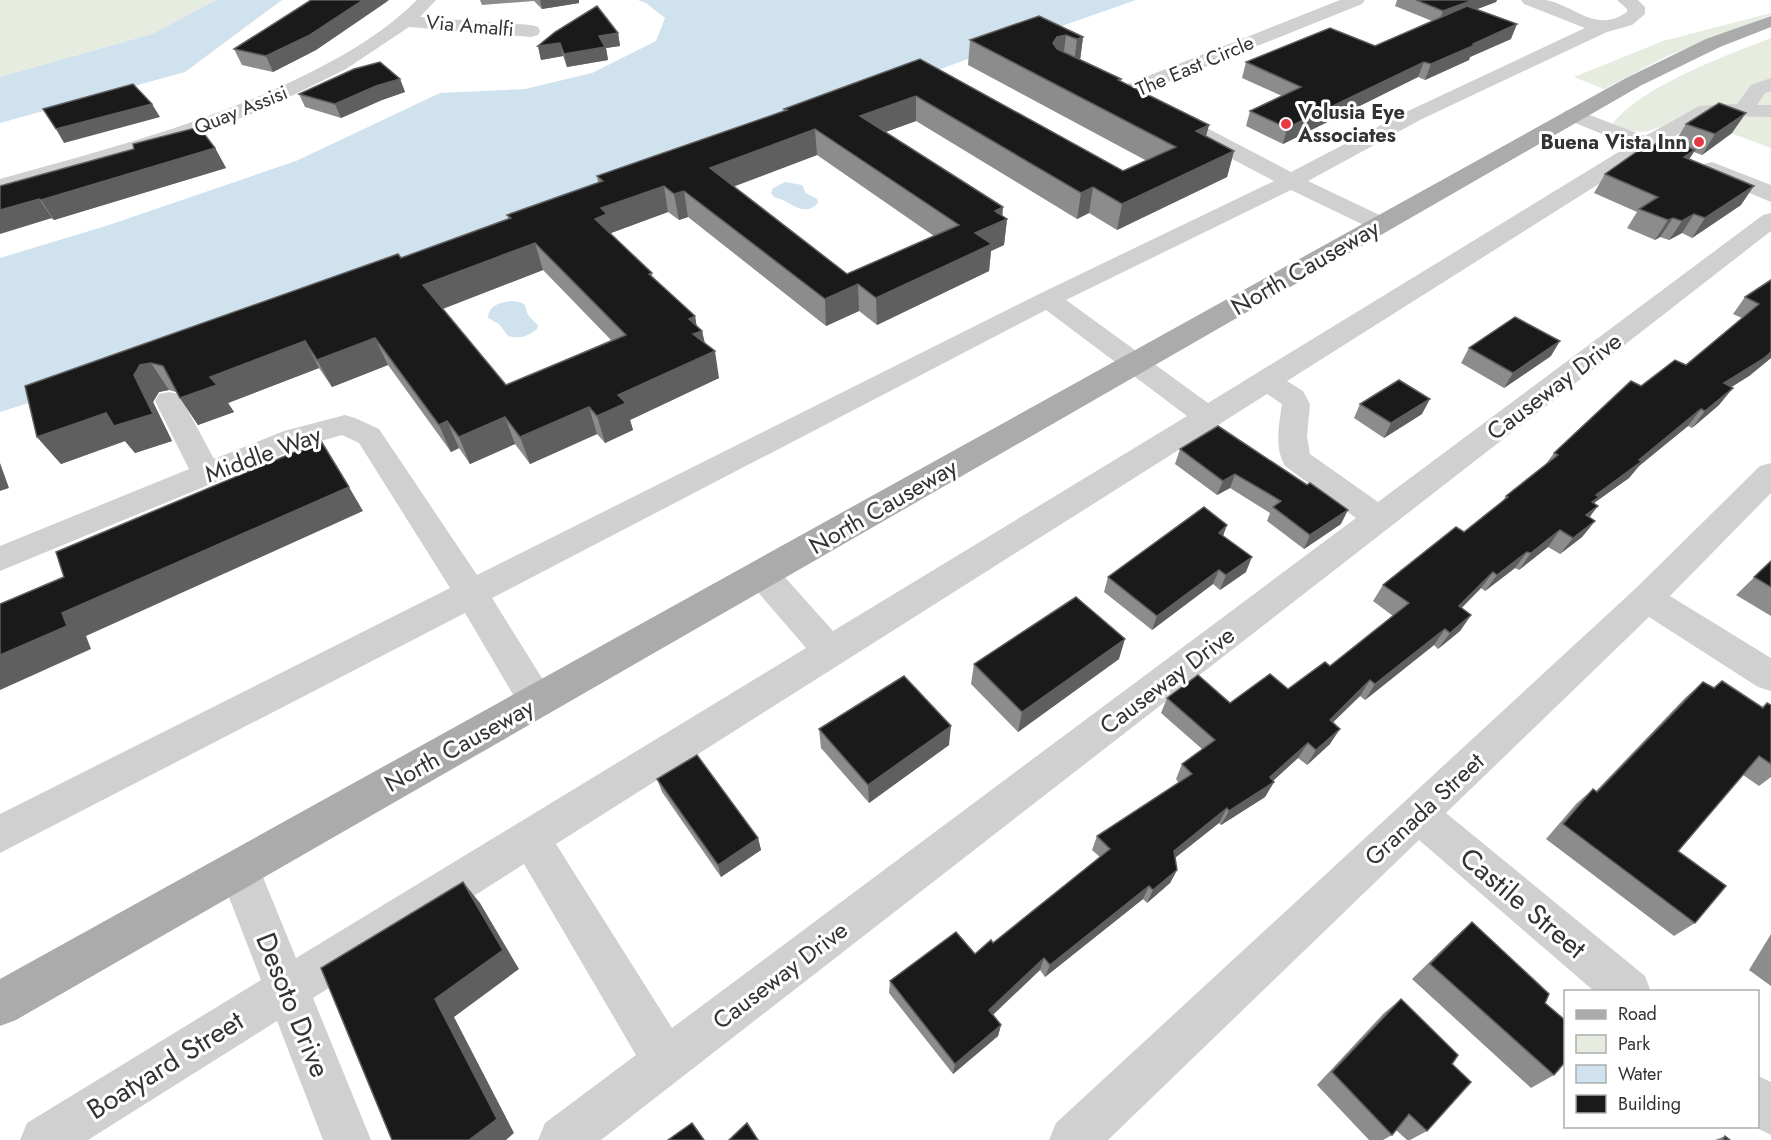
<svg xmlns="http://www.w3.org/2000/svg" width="1771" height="1140" font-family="Jost,sans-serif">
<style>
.green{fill:#e6ecdf}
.water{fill:#cfe2ee}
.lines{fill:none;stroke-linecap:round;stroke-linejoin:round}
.minor{fill:#d0d0d0;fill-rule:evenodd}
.major{fill:#ababab;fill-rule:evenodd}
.wall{fill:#8c8c8c;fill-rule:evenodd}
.shaded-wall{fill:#5f5f5f}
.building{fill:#1a1a1a;stroke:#5f5f5f;stroke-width:1.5;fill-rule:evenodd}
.poi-dot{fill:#e63946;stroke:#fff;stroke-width:2}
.labels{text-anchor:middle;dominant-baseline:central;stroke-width:6;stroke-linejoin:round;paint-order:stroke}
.far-street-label{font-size:20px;fill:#333;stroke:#fff}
.far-poi-label{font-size:20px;font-weight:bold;fill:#333;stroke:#fff;text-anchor:start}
.street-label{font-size:24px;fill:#333;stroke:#fff}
.near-street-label{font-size:28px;fill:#333;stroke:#fff}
</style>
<rect width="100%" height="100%" fill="#fff"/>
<g class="green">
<polygon points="0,0 216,0 152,34 0,77"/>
<polygon points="1771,13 1771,15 1665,57 1604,89 1574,77 1663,41"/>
<path d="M1771,38V148L1682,115C1655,131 1642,139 1613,123C1644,85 1725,56 1771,38Z"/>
</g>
<g class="water">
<polygon points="216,0 282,0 185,72 0,123 0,77 152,34"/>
<polygon points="638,0 1136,0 965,60 148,365 0,412 0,258 109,225 296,161 440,93 525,89 592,73 656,41 665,18 646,3"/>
<path d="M785,182L802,185L806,193L817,199L818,203C803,219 790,200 774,197L771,193L773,188Z"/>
<path d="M512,301C531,303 522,307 530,317C532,320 535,322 538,325L537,329C528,337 519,339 508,336L499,324L488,318C489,304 501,303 512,301Z"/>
</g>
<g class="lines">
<g class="minor">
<path d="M417,0H436L420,17L531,25L538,27L540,31L538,35L531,37L409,27L346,69L265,109L181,140L0,193V179C107,149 216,121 315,70C352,51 388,29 417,0Z"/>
<path d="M1340,0H1365L1362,4L1140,93L1291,172L1408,111L1585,28L1524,4L1521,0C1529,0 1538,0 1546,0C1576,6 1596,34 1627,12V9L1617,0H1638L1645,7V14L1632,25L1607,32L1422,119L1308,181L1388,219L1392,224L1388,229L1380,231L1372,229L1291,190L1066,300L1208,403L1630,145L1565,119L1562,115L1565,111L1572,109L1579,111L1645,136L1699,106L1737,104L1751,85L1771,78V91L1765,93L1757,105H1771V117L1710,116L1663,143L1672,150L1669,155L1661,156L1648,153L1287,381L1303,391L1310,404L1307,436L1310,454L1378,502L1763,215L1771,213V231L601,1140H538L545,1123L636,1055L524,864L313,998L371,1140H323L277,1021L88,1140H20L27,1123L261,980L218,869L224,855L239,849L254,855L296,958L806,648L750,583L745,574L750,565L762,561L774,565L833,631L1187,416L1046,310L492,598L550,691L555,702L550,713L537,718L524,713L465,613L0,853V814L450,588L359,443L342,435L303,446L0,571V546L189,469L155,401L159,394L169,392L179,394L214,459L284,431L345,415L355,418L379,429L477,575L1039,294L1274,181L1130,105L1117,91L1120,87ZM1267,394L1282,404C1279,425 1274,447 1285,466L1356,518L672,1028L556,844Z"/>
<polygon points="1712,162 1771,185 1771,202 1704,174 1701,169 1704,164"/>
<polygon points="1771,463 1771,493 1670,596 1771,658 1771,691 1758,687 1649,617 1446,813 1645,976 1651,992 1595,992 1419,840 1108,1140 1049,1140 1056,1123 1635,589 1760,466"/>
<polygon points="1758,1076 1771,1082 1771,1135 1753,1126 1758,1126"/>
</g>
<polygon class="major" points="1771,16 1771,27 1720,47 1640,86 16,1020 0,1026 0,979 1626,78 1706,39"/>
</g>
<g class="wall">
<polygon points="480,0 579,0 579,3 542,9 534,1 482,5"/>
<polygon points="1397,0 1497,0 1496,2 1477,9 1511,39 1470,57 1469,60 1425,80 1418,77 1283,144 1246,126 1250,111 1282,96 1242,78 1246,62 1375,46 1432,21 1395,6"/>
<polygon points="388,1 316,50 273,72 242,65 234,49"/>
<path d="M1039,16L1083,37L1080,59L1121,79V82L1209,125L1206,136L1234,151L1227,177L1117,230L1089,213L1077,219L916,121L885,132L1007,219L1004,245L991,251L989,271L877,325L859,311L826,326L688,217L679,220L668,212L611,233L612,235L652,273V278L695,316L696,325L702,331L705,343L719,378L630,420L633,430L605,443L597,434L530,464L515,444L470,464L459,448L451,452L388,365L332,387L319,368L228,403L234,412L198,425L176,392L169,390L159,392L153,402L172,441L135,453L125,441L61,464L37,437L25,386L401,258L509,219L507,215L598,183L597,176L785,111L784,109L920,59L1123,171L1147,161L968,65L970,40ZM817,155L934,236L847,274L733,187ZM543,270L611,340L506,385L443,309Z"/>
<polygon points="618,33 620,46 606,48 608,60 567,67 563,56 541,60 538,46"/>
<polygon points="400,79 405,92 382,100 341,118 305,107 299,94"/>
<polygon points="1686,124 1732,133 1702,155 1694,152 1689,159 1741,205 1692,238 1682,233 1669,240 1660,237 1655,240 1627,228 1637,212 1594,193 1605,174 1654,145 1675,142"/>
<polygon points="215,148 226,168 54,220 0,186"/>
<polygon points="1771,280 1771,358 1749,376 1731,387 1719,405 1692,428 1688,426 1639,466 1629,478 1594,503 1590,517 1595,521 1582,537 1560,554 1548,547 1519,570 1515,568 1485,591 1481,588 1462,608 1471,615 1460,631 1438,649 1434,645 1365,700 1360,696 1333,722 1330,744 1307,765 1298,758 1273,781 1274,782 1265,797 1221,825 1219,823 1175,858 1177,870 1170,883 1147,903 1143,899 1045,977 1040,970 993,1015 1001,1025 998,1036 953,1074 889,993 890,981 975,954 993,943 1100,857 1092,850 1097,836 1179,783 1176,779 1182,764 1202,749 1161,713 1167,698 1230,703 1288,689 1330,666 1393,616 1373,601 1383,585 1464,532 1502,502 1506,496 1545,465 1554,453 1641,386 1686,365 1742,318 1733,314 1745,297"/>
<polygon points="1469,348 1551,356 1504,388 1461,363"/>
<polygon points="1360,404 1422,414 1384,438 1354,418"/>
<polygon points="1218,426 1341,524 1304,549 1267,521 1270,513 1230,488 1217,495 1175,464 1180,449"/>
<polygon points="1223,536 1246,572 1220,590 1213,584 1152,630 1104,592 1108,577"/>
<polygon points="1771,561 1771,616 1736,595"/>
<polygon points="1119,659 1018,732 971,684 974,664"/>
<polygon points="1703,682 1714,688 1762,707 1767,703 1771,705 1771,777 1759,786 1743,775 1678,851 1695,923 1674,936 1546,839 1576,804 1593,789 1596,791 1685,698"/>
<polygon points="819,729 949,745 869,803 821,748"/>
<polygon points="657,779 758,838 761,850 721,877 662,792"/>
<polygon points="1472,922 1545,1003 1554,1075 1531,1088 1412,979 1454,938"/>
<polygon points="1771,934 1771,986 1749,970"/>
<polygon points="1401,999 1452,1064 1427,1131 1410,1140 1407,1140 1396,1130 1392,1135 1383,1140 1369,1140 1317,1085 1384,1013"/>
<polygon points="1725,1136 1730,1140 1715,1140"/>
</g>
<g class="shaded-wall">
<polygon points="363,0 389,0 316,50 273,72 266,56"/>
<polygon points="540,0 579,0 579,3 542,9"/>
<polygon points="1473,0 1497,0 1496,2 1438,24 1443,11"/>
<polygon points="1517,24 1511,39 1470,57 1469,60 1425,80 1431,64"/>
<polygon points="618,33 620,46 606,48 608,60 567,67 564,54 599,36"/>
<polygon points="1066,35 1063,59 1053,43 1057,37"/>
<polygon points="1083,37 1080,61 1074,63 1077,39"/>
<polygon points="560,43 563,56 541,60 538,46"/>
<polygon points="1424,62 1418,77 1283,144 1287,128"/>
<polygon points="400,79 405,92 382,100 341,118 335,104 376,86"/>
<polygon points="916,96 916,121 861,141 860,116"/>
<polygon points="152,104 160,117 64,143 56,129"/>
<polygon points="1746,113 1732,133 1702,155 1715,134"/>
<polygon points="1209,125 1202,150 1196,131"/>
<polygon points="815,129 817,155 713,194 710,168"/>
<polygon points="215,148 226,168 54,220 41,200"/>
<polygon points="1695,150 1683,169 1684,157"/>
<polygon points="1234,151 1227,177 1117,230 1122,204"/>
<polygon points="664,186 668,212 611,233 613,241 595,219 601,208"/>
<polygon points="1754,186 1741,205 1692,238 1705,218"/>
<polygon points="1093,187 1089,213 1077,219 1081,193"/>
<polygon points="684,191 688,217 679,220 674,194"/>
<polygon points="39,199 52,218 0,234 0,210"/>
<polygon points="1003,207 1002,221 1007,219 1004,245 991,251 989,271 877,325 876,298 975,233 995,211"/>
<polygon points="1694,214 1682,233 1669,240 1682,221"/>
<polygon points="1673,218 1660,237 1655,240 1668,220"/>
<polygon points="535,243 543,270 434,312 423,285"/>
<polygon points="858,284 859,311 826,326 825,299"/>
<polygon points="695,316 698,333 702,331 707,355 715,351 719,378 630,420 633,430 605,443 597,416 618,395 689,319"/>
<polygon points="375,338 388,365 332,387 317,360"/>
<polygon points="305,341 319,368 228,403 234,412 198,425 180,398 210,377"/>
<polygon points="1560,341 1551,356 1504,388 1513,373"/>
<polygon points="1771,352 1771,358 1749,376 1711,400 1724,383"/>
<polygon points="151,363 169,390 159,392 153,402 172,441 135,453 125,441 61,464 37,437 134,375 140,365"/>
<polygon points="1733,388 1719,405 1692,428 1705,411"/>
<polygon points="1430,399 1422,414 1384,438 1391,423"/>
<polygon points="589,407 597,434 530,464 520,437"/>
<polygon points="1701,409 1688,426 1639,466 1629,478 1594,503 1586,513 1596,495"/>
<polygon points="505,417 515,444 470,464 459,437"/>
<polygon points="447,421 459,448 451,452 439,425"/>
<polygon points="0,463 9,488 0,491"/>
<polygon points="1235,474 1230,488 1217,495 1223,481"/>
<polygon points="349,487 363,511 86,636 91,649 0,690 0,655 62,613"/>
<polygon points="1598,506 1585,523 1586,515"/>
<polygon points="1348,510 1341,524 1304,549 1310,535"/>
<polygon points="1595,521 1582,537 1560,554 1573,538"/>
<polygon points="1227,525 1222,539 1219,533"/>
<polygon points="1560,530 1548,547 1519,570 1531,553"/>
<polygon points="1527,552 1515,568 1485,591 1497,575"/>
<polygon points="1252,557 1246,572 1220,590 1226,575"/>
<polygon points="1219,570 1213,584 1152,630 1157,616"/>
<polygon points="1493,572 1481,588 1447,622 1459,606"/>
<polygon points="1471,615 1460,631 1438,649 1450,633"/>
<polygon points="1445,629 1434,645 1365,700 1375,684"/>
<polygon points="1125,639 1119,659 1018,732 1022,712"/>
<polygon points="1370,680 1360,696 1320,735 1330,720"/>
<polygon points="951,726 949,745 869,803 868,785"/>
<polygon points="1340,729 1330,744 1307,765 1316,750"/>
<polygon points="1308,743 1298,758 1265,788 1274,782 1265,797 1221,825 1229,811 1270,777"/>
<polygon points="1227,808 1219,823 1167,864 1174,851"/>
<polygon points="758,838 761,850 721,877 718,865"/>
<polygon points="1177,870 1170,883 1147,903 1153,890"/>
<polygon points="463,882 480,903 519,969 454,1017 514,1133 506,1140 469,1140 435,999"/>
<polygon points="1149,886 1143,899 1045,977 1050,965"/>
<polygon points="1044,958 1040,970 986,1021 989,1010"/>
<polygon points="1001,1025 998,1036 953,1074 955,1064"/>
</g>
<g class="building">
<polygon points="311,0 363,0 310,35 266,56 234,49"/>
<polygon points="1416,0 1473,0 1443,11"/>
<polygon points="597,6 618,33 599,36 605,47 564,54 560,43 538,46 555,32"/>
<polygon points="1467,6 1517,24 1473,44 1475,45 1431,64 1424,62 1287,128 1250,111 1301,87 1246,62 1330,28 1375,46"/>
<path d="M1039,16L1083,37L1077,39L1066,35L1057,37L1053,43L1057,49L1121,79L1118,80L1209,125L1196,131L1234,151L1122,204L1093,187L1081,193L916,96L860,116L1003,207L995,211L1007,219L975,233L992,244L876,298L858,284L825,299L684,191L674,194L664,186L601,208L607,214L595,219L652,273L649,274L695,316L689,319L702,331L693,334L715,351L618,395L626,403L597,416L589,407L520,437L505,417L459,437L447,421L439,425L375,338L317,360L305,341L210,377L217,385L180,398L163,366L151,363L140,365L134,375L153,414L114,426L106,413L37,437L25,386L398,254L401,258L511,218L507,215L603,181L597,176L787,110L784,109L920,59L1123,171L1176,147L970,40ZM815,129L959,225L847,274L710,168ZM535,243L626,335L506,385L423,285Z"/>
<polygon points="380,62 400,79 376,86 335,104 299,94 354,69"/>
<polygon points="133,84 152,104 56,129 43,109"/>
<polygon points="1719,103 1746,113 1715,134 1686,124"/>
<polygon points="199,127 215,148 41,200 39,199 0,210 0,186 134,149 133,144"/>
<polygon points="1666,138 1695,150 1684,157 1754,186 1705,218 1694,214 1682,221 1673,218 1668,220 1639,209 1658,197 1605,174 1649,143 1654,145"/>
<polygon points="1771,280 1771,352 1763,359 1724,383 1733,388 1705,411 1701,409 1639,460 1642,461 1596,495 1599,497 1592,502 1598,506 1586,515 1595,521 1573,538 1560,530 1531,553 1527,552 1497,575 1493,572 1459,606 1471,615 1450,633 1445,629 1375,684 1370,680 1330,720 1340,729 1316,750 1308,743 1270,777 1274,782 1229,811 1227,808 1174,851 1177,870 1153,890 1149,886 1050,965 1044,958 989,1010 1001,1025 955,1064 890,981 956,932 975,954 991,940 993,943 1110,849 1097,836 1192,774 1182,764 1215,740 1167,698 1198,675 1230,703 1270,674 1288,689 1325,662 1330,666 1409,603 1383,585 1456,527 1464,532 1508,497 1506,496 1558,455 1554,453 1631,381 1641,386 1675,360 1686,365 1759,304 1745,297"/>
<polygon points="1515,317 1560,341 1513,373 1469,348"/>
<polygon points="1399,380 1430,399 1391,423 1360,404"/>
<polygon points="1218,426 1307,485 1310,483 1348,510 1310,535 1273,507 1281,501 1235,474 1223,481 1180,449"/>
<polygon points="321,441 349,487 62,613 67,626 0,655 0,604 64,577 56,552"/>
<polygon points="1204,507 1227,525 1219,533 1252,557 1226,575 1219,570 1157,616 1108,577"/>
<polygon points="1771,561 1771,587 1754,577"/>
<polygon points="1076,597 1125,639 1022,712 974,664"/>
<polygon points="904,676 951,726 868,785 819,729"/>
<polygon points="1722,681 1763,708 1767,703 1771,705 1771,764 1759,756 1678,851 1726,886 1695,923 1563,824 1593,789 1597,792 1703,682 1714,688"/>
<polygon points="697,755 758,838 718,865 657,779"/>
<polygon points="463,882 503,950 435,999 497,1119 469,1140 392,1140 321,968"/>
<polygon points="1472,922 1549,994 1545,1003 1566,1021 1566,1061 1554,1075 1430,964"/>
<polygon points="1401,999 1458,1055 1452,1064 1471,1082 1427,1131 1409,1114 1392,1135 1332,1072"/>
<polygon points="692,1123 704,1140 668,1140"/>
<polygon points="747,1123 758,1140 729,1140"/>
<polygon points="1725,1136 1730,1140 1723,1140"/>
</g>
<g class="poi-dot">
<circle cx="1286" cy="124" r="6"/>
<circle cx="1699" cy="142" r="6"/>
</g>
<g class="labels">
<g class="far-street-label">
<text transform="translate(470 26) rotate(5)">Via Amalfi</text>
<text transform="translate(1195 66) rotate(-23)">The East Circle</text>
<text transform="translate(241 110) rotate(-22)">Quay Assisi</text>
</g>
<g class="far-poi-label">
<text x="1298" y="112">Volusia Eye<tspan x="1298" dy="23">Associates</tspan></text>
<text x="1687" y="142" text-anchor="end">Buena Vista Inn</text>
</g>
<g class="street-label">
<text transform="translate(1305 267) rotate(-30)">North Causeway</text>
<text transform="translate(1554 386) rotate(-37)">Causeway Drive</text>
<text transform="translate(263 454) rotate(-20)">Middle Way</text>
<text transform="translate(883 506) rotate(-30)">North Causeway</text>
<text transform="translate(1167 680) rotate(-37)">Causeway Drive</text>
<text transform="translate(459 745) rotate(-29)">North Causeway</text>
<text transform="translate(1424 809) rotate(-43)">Granada Street</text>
<text transform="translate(780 975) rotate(-37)">Causeway Drive</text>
</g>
<g class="near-street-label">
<text transform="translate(1523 903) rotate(40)">Castile Street</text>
<text transform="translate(293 1005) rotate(68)">Desoto Drive</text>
<text transform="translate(165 1065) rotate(-32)">Boatyard Street</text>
</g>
</g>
<rect x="1564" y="990" width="195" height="138" fill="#ffffff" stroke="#adadad" stroke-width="1.5"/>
<rect x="1576" y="1010" width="30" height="9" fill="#ababab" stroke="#adadad" stroke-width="1.5"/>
<text x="1618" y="1020" font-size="18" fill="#333333">Road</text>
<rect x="1576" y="1035" width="30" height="18" fill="#e6ecdf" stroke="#adadad" stroke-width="1.5"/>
<text x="1618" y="1050" font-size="18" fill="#333333">Park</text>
<rect x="1576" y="1065" width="30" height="18" fill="#cfe2ee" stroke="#adadad" stroke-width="1.5"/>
<text x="1618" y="1080" font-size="18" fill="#333333">Water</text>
<rect x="1576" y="1095" width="30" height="18" fill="#1a1a1a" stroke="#adadad" stroke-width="1.5"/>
<text x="1618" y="1110" font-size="18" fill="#333333">Building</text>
</svg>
